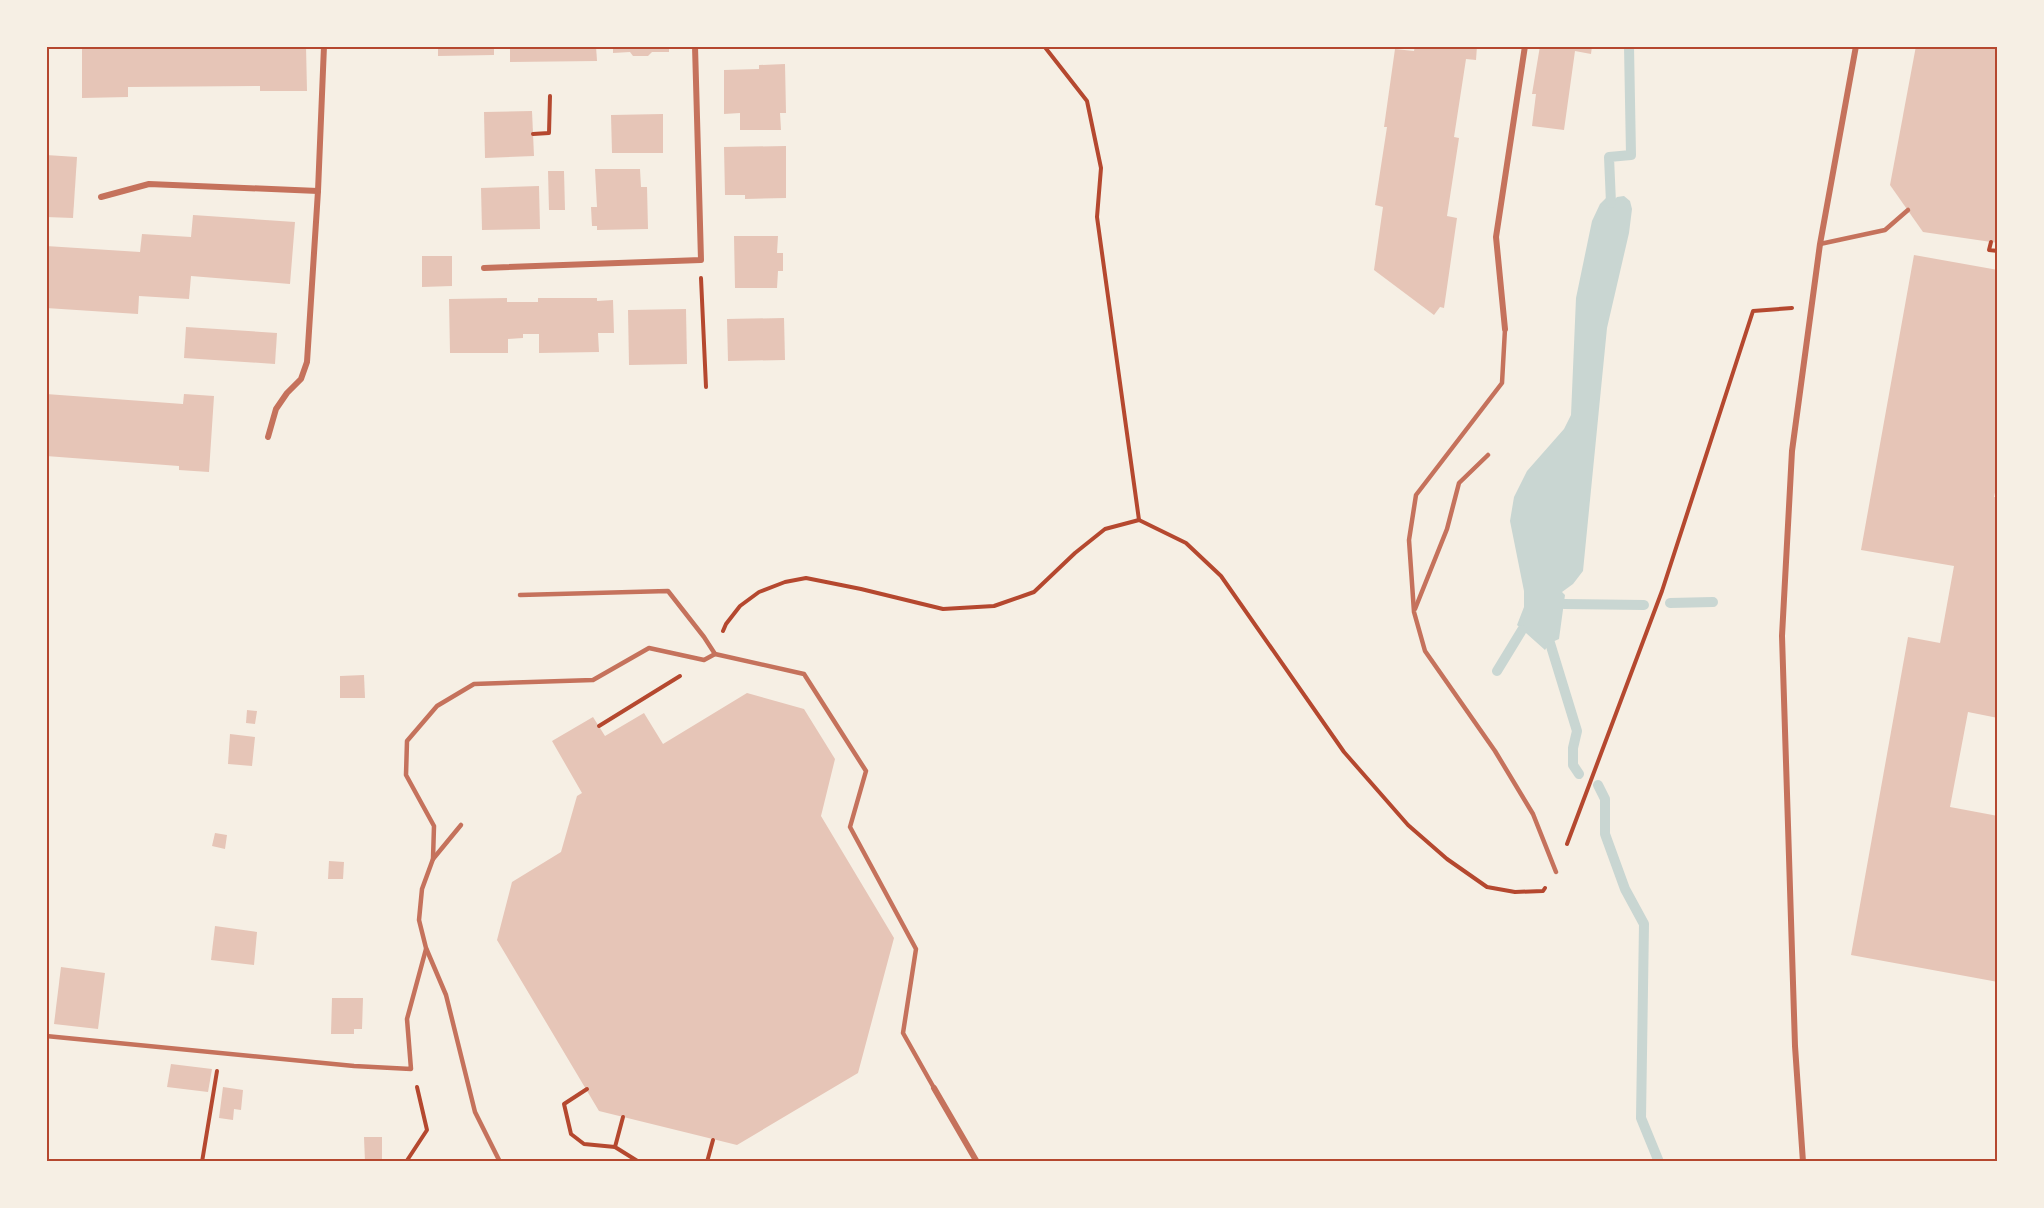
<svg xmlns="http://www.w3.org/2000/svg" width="2044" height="1208" font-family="Signika,sans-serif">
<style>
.water{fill:#c9d6d2}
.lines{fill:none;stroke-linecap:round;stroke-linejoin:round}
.stream{stroke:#c9d6d2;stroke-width:10}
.building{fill:#e6c5b7}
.path{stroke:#b5482f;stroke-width:4}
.service{stroke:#c5725c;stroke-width:4.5}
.minor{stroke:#c5725c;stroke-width:6}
.neatline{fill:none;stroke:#b5482f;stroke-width:2}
</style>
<rect width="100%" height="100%" fill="#f6efe4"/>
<polygon class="water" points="1624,196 1630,201 1632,209 1629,233 1607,328 1583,571 1573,584 1562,592 1565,595 1559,639 1550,643 1545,650 1517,625 1524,607 1524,591 1510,521 1514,497 1527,471 1564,429 1571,415 1576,298 1592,221 1600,204 1607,197 1611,203 1617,197"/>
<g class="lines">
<g class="stream">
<polyline points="1611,203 1609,157 1631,155 1629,46"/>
<polyline points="1670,603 1713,602"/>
<polyline points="1564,604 1644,605"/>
<polyline points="1550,643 1577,731 1573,748 1573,765 1579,774"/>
<polyline points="1497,671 1522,630"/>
<polyline points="1598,785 1605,799 1605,834 1625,889 1644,924 1641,1118 1659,1162"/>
</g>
</g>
<g class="building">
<polygon points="82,46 306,46 307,91 260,91 260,86 128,87 128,97 82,98"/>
<polygon points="438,46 494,46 494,55 438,56"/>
<polygon points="510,46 596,46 597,61 510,62"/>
<polygon points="613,46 669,46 669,52 652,52 648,56 633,56 630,52 613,53"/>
<polygon points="1415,46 1477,46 1476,60 1466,59 1454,137 1459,138 1447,216 1457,218 1444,308 1440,307 1434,315 1374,270 1383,207 1375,205 1387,127 1384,127 1395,49 1414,51"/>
<polygon points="1540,46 1592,46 1591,54 1575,51 1564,130 1532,126 1536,94 1532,94"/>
<polygon points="1916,46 1998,46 1998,243 1923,232 1890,185"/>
<polygon points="785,64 786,113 780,113 781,130 740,130 740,113 724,114 724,70 759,69 759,65"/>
<polygon points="532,111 534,156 485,158 484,112"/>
<polygon points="663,114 663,153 612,153 611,115"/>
<polygon points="786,146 786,198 745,199 745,195 725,195 724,147"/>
<polygon points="46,155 77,157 73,218 46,217"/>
<polygon points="595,169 640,169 641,187 647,187 648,229 597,230 597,226 592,226 591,207 597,207"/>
<polygon points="548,171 564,171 565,210 549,210"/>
<polygon points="539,186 540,229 482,230 481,188"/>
<polygon points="193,215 295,222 290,284 191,276 189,299 139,296 138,314 46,308 46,246 140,252 142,234 191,237"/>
<polygon points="734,236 778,236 777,253 783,253 783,271 778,271 777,288 735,288"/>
<polygon points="1914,255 1998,270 1998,479 1994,497 1998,497 1998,718 1968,712 1950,807 1998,816 1998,982 1851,955 1908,637 1940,643 1954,566 1861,550"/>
<polygon points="422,256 452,256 452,286 422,287"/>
<polygon points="507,298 507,302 538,302 538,298 597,298 597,301 613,300 614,333 598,333 599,352 539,353 539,334 523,334 523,338 508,339 508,353 450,353 449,299"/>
<polygon points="686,309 687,364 629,365 628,310"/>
<polygon points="784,318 785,360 728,361 727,319"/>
<polygon points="186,327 277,333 275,364 184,358"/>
<polygon points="46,394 183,404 184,394 214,396 209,472 179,470 179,466 46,456"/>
<polygon points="364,675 365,698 340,698 340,676"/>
<polygon points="747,693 804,709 835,759 821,816 894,938 858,1073 737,1145 599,1111 497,940 512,882 561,852 577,796 582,793 552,741 593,717 605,736 644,713 663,744"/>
<polygon points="247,710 257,711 255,724 246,723"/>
<polygon points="230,734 255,737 252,766 228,764"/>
<polygon points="215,833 227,835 225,849 212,846"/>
<polygon points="329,861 344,862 343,879 328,879"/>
<polygon points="215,926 257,932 254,965 211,960"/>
<polygon points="61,967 105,973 98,1029 54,1024"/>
<polygon points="332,998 363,998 362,1029 354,1029 354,1034 331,1034"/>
<polygon points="171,1064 212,1069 208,1092 167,1087"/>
<polygon points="223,1087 243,1090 241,1110 234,1109 233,1120 219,1118"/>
<polygon points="364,1137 382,1137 382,1162 365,1162"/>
</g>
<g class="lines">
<g class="path">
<polyline points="1044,46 1087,101 1101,168 1097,217 1139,520"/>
<polyline points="533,134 549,133 550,96"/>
<polyline points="1991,242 1989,250 1998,251"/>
<polyline points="701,278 706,387"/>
<polyline points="723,631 726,624 740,606 759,592 785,582 806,578 861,589 943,609 994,606 1034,592 1075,553 1105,529 1139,520 1186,543 1221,576 1344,752 1408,825 1447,859 1487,887 1515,892 1543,891 1545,888"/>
<polyline points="599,726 680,676"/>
<polyline points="1567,844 1662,591 1753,311 1792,308"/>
<polyline points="587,1089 564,1104 571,1134 584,1144 615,1147"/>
<polyline points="623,1117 615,1147 639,1162"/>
<polyline points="202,1162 217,1071"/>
<polyline points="406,1162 427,1130 417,1087"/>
<polyline points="707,1162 713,1140"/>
</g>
<g class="service">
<polyline points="1820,244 1885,230 1908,210"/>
<polyline points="1505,329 1502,383 1416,495 1409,540 1414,612 1425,651 1495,751 1533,814 1556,872"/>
<polyline points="520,595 668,591 704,637 715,654"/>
<polyline points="1415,609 1447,529 1459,483 1488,455"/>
<polyline points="433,859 461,825"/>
<polyline points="46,1036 354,1066 411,1069 407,1019 426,949"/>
<polyline points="500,1162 475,1112 446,995 426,948 419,920 422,889 433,859 434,826 406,775 407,741 437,706 474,684 593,680 649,648 704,660 715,654 804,674 866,771 850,827 916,949 903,1033 934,1088"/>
</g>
<g class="minor">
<polyline points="101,197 149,184 318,191"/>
<polyline points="484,268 701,260 695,46"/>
<polyline points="1505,329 1496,237 1525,46"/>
<polyline points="268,437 276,409 287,393 301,379 307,362 318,191 324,46"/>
<polyline points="934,1088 977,1162"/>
<polyline points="1803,1162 1795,1046 1782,636 1792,451 1820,244 1856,46"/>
</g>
</g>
<rect width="2044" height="1208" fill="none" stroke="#f6efe4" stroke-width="96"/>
<rect x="48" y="48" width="1948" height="1112" class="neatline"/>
</svg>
